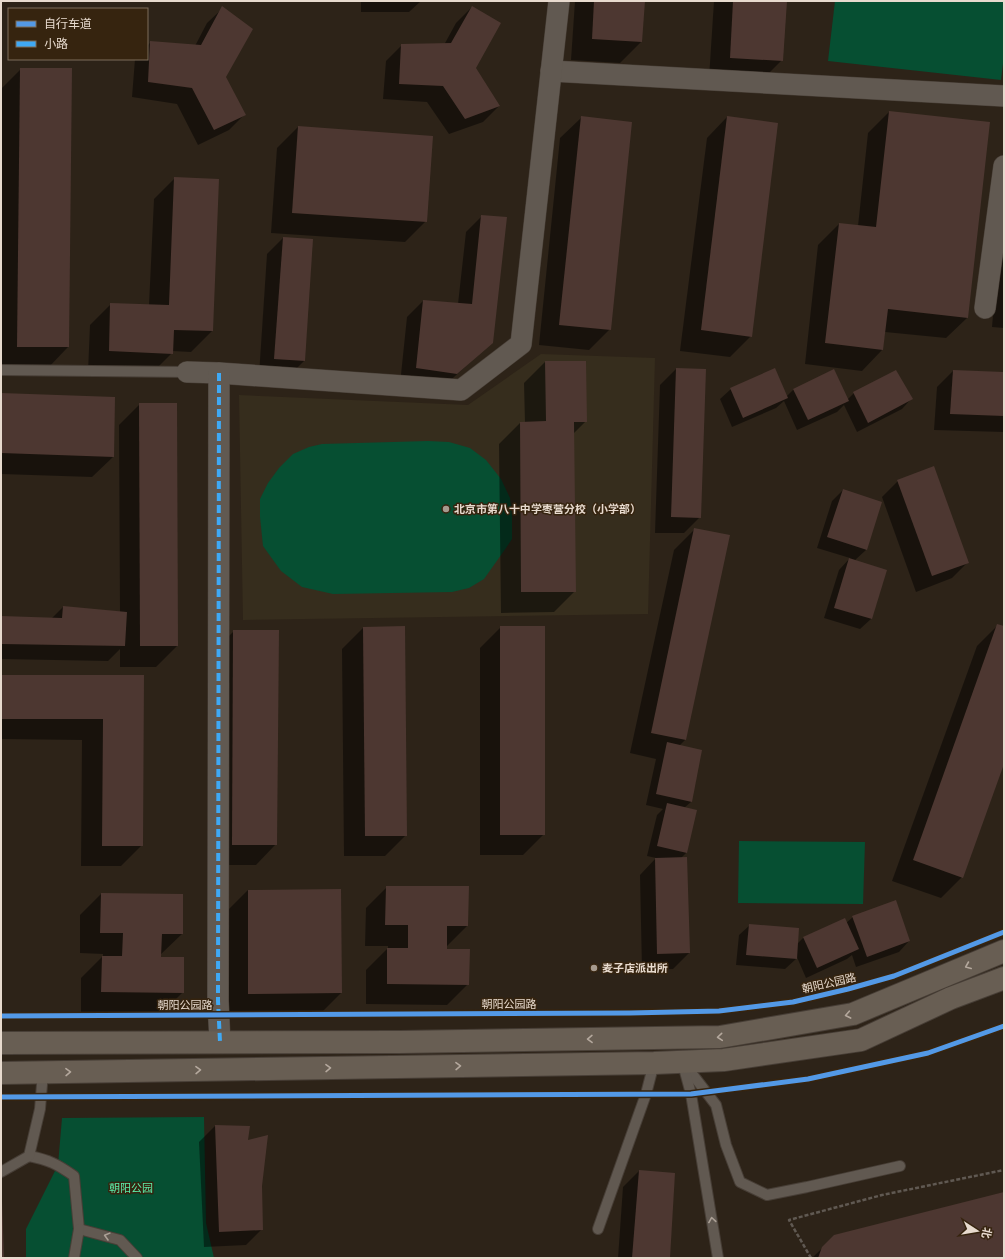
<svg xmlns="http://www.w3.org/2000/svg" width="1005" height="1259" font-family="'Titillium Web','Noto Sans SC',sans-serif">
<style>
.education{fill:#362d1d}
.green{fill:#064f32}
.shadow{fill:#0007}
.building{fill:#4d3731}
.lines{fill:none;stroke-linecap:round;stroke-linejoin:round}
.service-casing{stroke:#473e36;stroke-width:12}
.minor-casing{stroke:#473e36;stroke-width:22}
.secondary-casing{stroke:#473e36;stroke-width:24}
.path{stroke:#605952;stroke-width:2.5;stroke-dasharray:4 2;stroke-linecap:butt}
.service{stroke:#615951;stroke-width:10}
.minor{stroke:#615951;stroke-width:21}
.secondary{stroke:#685e53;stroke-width:22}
.quiet{stroke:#3fa9f5;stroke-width:4;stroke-dasharray:8 4;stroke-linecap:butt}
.cycleway-casing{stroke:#36240f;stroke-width:8}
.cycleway{stroke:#5399e6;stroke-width:5}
.oneway{stroke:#b4a89d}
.oneway2{stroke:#aba096}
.poi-dot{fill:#a69a8e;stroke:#36240f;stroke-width:1.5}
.labels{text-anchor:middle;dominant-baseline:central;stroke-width:3;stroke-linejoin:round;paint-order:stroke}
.poi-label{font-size:11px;font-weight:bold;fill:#e7dace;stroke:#36240f;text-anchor:start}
.street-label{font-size:11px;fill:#e7dace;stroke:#36240f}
.park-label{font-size:11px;fill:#5cf0ac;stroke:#36240f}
</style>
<rect width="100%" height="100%" fill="#2d2318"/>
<polygon class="education" points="541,354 655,358 648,614 243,620 239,395 468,405"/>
<g class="green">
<polygon points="835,1 1004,1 1004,55 1001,80 828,61"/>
<polygon points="428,441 449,442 470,448 486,460 501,479 510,498 512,517 512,539 506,548 484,579 469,588 452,592 333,594 302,587 281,571 263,546 260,517 260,499 268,483 279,468 293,454 309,447 322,444"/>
<polygon points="739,841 865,842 863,904 738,903"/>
<polygon points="204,1117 206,1223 214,1258 26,1258 26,1229 58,1165 62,1118"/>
</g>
<g class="shadow">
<polygon points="361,1 421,1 409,12 361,12"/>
<polygon points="575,1 644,1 641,42 620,63 571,60"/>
<polygon points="714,1 786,1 782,60 761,81 709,78"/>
<polygon points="472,7 475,68 499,106 483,122 449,134 427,102 383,99 386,61 402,45 444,45 456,23"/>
<polygon points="223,8 224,77 245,114 229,130 198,145 177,104 132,97 135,59 147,59 147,46 151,42 195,46 207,23"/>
<polygon points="21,69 68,347 48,368 1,367 1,89"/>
<polygon points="889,112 967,318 946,338 885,332 882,350 862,371 805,364 818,245 839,224 858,226 868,133"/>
<polygon points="727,117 751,336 730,357 680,351 707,138"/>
<polygon points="581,118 610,329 589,350 539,345 560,138"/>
<polygon points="298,127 426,221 405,242 271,233 277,148"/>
<polygon points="175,178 218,180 212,331 191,352 172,351 172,353 151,374 88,372 90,325 111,304 149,305 154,199"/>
<polygon points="482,216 492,342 441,389 400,384 407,317 423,301 458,304 466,232"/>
<polygon points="283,238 312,240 304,361 288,377 259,375 267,254"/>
<polygon points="1004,241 1004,328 992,327 999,246"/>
<polygon points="545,362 586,421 573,434 575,591 554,612 501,613 499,444 520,423 525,423 524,383"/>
<polygon points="676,369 700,517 684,533 655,533 660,385"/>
<polygon points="953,371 1004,373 1004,432 934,430 937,387"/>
<polygon points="731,389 786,397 794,389 847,400 854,393 912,398 902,409 857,432 844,405 837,412 797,430 784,401 776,408 732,427 720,399"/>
<polygon points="1,394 113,457 92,477 1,474"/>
<polygon points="140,404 177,646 156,667 120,667 120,649 108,661 1,659 1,617 51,619 63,607 120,612 119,425"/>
<polygon points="898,481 968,562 952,578 916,592 882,497"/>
<polygon points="843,490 866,550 854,561 886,571 871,619 860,629 824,618 839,570 850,558 817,548 832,501"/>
<polygon points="695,529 685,740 679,746 691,802 684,808 687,852 681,858 689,953 673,969 642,970 640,875 656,858 647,856 657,815 663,809 646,805 656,759 630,753 674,550"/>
<polygon points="998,625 1004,627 1004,761 962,877 941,898 892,881 977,646"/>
<polygon points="501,627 544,834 523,855 480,855 480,648"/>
<polygon points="363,628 406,835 385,856 344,856 342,649"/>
<polygon points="234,631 276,844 256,865 212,865 213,652"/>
<polygon points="1,676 143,676 142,845 121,866 81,866 82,740 1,739"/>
<polygon points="387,887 468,887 467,926 446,947 468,984 447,1005 366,1004 366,970 388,948 388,946 365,946 366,908"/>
<polygon points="248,890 341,993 320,1014 228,1014 227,911"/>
<polygon points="101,894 182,895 182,934 160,955 160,958 183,992 162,1013 81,1012 81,978 103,956 103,954 80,953 80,915"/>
<polygon points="853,917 909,941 899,952 856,967 852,955 847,959 806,978 796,955 796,959 785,969 736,965 739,935 750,925 797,944 804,937 846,923"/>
<polygon points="215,1126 247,1142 261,1186 262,1229 246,1245 204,1247 199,1142"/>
<polygon points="639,1171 669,1258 618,1258 623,1187"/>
<polygon points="1004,1193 1004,1258 812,1258 835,1236"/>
</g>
<g class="building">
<polygon points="594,1 645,1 642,42 592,39"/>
<polygon points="733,1 787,1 783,61 730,58"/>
<polygon points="222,6 253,29 226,77 246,115 214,130 192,88 148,82 150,41 201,45"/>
<polygon points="472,6 501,23 476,68 500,106 465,119 443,86 399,84 401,44 451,43"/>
<polygon points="20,68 72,68 69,347 17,347"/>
<polygon points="889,111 990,122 968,318 888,309 883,350 825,343 839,223 876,227"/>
<polygon points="581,116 632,122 611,330 559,325"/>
<polygon points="727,116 778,123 752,337 701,330"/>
<polygon points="298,126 433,136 427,222 292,213"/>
<polygon points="174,177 219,179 213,331 174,330 173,354 109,351 110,303 169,305"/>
<polygon points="481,215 507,217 493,343 457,374 416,368 423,300 472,304"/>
<polygon points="283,237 313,239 305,361 274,359"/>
<polygon points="545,361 586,361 587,422 574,422 576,592 521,592 520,422 546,421"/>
<polygon points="676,368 706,369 701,518 671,517"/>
<polygon points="775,368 788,398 743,418 730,388"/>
<polygon points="834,369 849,401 808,420 793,389"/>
<polygon points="896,370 913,399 868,423 853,392"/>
<polygon points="953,370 1004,372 1004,416 950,414"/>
<polygon points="1,393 115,397 114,457 1,453"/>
<polygon points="139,403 177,403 178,646 140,646"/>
<polygon points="934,466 969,563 932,576 897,480"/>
<polygon points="843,489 882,502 867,550 827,537"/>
<polygon points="694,528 730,535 686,740 651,733"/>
<polygon points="849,558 887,570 872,619 834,608"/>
<polygon points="63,606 127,612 125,646 1,644 1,616 62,618"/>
<polygon points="997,624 1004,626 1004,764 963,878 913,860"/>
<polygon points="405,626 407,836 365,836 363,627"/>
<rect x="500" y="626" width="45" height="209"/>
<polygon points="233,630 279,630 277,845 232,845"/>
<polygon points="1,675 144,675 143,846 102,846 103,719 1,719"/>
<polygon points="667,742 702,750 692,802 656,794"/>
<polygon points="667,803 697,810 687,853 657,846"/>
<polygon points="687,857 690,953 657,954 655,858"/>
<polygon points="386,886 469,886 468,926 447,926 447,949 470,949 469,985 387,984 387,948 408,948 408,925 385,925"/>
<polygon points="341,889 342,993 248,994 248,890"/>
<polygon points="101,893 183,894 183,934 162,934 161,957 184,957 184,993 101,992 102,956 122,956 123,933 100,933"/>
<polygon points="896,900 910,941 867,957 852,916"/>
<polygon points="845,918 859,949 817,968 803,937"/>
<polygon points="749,924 799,928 797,959 746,955"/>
<polygon points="215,1125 250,1126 248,1140 268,1135 262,1186 263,1230 219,1232"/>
<polygon points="639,1170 675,1173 670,1258 632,1258"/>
<polygon points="1004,1192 1004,1258 818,1258 822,1247 834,1235"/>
<polygon points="1,1201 2,1201 4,1258 1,1258"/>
</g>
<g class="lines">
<defs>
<g id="service">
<polyline points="1,370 187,372"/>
<polyline points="683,1062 716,1105 726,1145 740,1182 767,1195 807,1187 900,1166"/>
<polyline points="684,1068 691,1094 718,1258"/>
<path d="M29,1156C49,1160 57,1164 74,1176L79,1229L120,1240L137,1258"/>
<polyline points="1,1172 29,1156 40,1109 43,1072"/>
<polyline points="598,1229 646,1094 654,1063"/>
<polyline points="74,1258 79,1229"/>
</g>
<g id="minor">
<polyline points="551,71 1004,96"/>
<polyline points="985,308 1004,166"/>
<polyline points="187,372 219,373 461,390 521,344 559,1"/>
<polyline points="219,373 218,1001 220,1042"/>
</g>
<g id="secondary">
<polyline points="1,1043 400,1042 720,1037 853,1014 1004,951"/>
<polyline points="1,1073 654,1063 724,1060 861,1040 951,998 1004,978"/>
</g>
</defs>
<use href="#service" class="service-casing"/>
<use href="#minor" class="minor-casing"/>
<use href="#secondary" class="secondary-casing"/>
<polyline class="path" points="811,1258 789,1220 882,1195 1004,1170"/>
<use href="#service" class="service"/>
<use href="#minor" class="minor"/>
<use href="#secondary" class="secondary"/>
<polyline class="quiet" points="219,373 218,1001 220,1042"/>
<defs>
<g id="cycleway">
<polyline points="1,1016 630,1013 719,1011 793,1002 848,989 894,976 1004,932"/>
<polyline points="1,1097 691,1094 808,1079 928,1053 1004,1026"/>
</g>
</defs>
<use href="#cycleway" class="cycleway-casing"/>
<use href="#cycleway" class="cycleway"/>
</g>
<defs><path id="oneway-chevron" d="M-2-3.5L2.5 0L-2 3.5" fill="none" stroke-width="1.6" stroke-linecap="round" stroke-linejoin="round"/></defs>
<g class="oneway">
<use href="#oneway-chevron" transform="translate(968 966) rotate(157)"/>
<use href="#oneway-chevron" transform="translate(848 1015) rotate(169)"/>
<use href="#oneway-chevron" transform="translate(720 1037) rotate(175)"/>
<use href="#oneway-chevron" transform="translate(590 1039) rotate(179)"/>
<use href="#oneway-chevron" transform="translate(458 1066) rotate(-1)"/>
<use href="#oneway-chevron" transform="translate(328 1068) rotate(-1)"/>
<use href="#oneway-chevron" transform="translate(198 1070) rotate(-1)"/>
<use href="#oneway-chevron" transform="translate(68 1072) rotate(-1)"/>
</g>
<g class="oneway2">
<use href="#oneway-chevron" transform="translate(712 1220) rotate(-99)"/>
<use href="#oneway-chevron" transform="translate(107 1236) rotate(-165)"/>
</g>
<g class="poi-dot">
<circle cx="446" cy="509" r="4"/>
<circle cx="594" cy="968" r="4"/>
</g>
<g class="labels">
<g class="poi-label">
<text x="454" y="509">北京市第八十中学枣营分校（小学部）</text>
<text x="602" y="968">麦子店派出所</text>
</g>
<g class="street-label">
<text transform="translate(829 983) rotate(-13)">朝阳公园路</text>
<text x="509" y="1004">朝阳公园路</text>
<text x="185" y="1005">朝阳公园路</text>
</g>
<g class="park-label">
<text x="131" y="1188">朝阳公园</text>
</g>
</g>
<rect width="1005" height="1259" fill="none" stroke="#e7dace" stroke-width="4"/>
<rect x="8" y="8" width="140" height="52" fill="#36240f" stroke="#7d6d5b"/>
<rect x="16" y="21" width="20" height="6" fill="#5399e6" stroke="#7d6d5b"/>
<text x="44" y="28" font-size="12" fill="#e7dace">自行车道</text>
<rect x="16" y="41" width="20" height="6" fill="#3fa9f5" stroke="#7d6d5b"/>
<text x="44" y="48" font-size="12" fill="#e7dace">小路</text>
<g transform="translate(977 1231) rotate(102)" stroke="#36240f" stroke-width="3" paint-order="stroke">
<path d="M0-3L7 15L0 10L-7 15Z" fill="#e7dace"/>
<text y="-6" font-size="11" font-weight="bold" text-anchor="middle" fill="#e7dace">北</text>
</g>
</svg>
